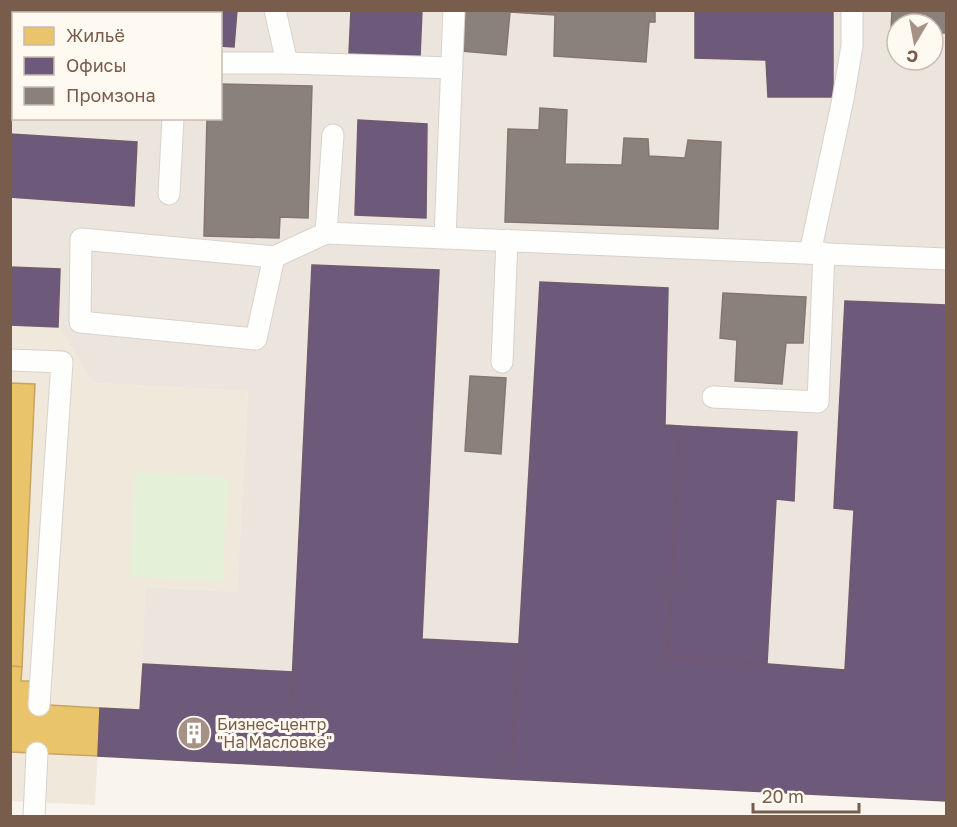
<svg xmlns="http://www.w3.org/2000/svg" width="957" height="827" font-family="'Golos Text',sans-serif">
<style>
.residential{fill:#f1e8dc}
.industrial{fill:#ece5de;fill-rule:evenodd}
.green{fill:#e5f0d9}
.homes{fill:#e9c46a;stroke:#c7a561;stroke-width:1.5}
.offices{fill:#6d597a;stroke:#705a6c;stroke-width:1.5}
.industry{fill:#8a817c;stroke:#85766e;stroke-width:1.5}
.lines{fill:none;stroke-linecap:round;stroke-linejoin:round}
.lane-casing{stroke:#d8d2cc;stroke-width:23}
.lane{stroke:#fefefc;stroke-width:21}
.labels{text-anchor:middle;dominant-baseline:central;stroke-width:6;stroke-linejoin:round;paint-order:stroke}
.poi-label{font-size:16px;fill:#785d4c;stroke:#fffaf1;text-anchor:start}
</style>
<rect width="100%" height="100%" fill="#f9f5ee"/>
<polygon class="residential" points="11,325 58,327 94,383 248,391 237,592 147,587 140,710 100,708 95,805 11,801"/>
<path class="industrial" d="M10,11H946V801L511,779L98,756L100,708L140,709L146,587L237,592L248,391L94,383L58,327L11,325ZM14,14H220V118H14ZM897,24H933V60H897Z"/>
<polygon class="green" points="135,472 228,477 223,581 130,577"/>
<g class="homes">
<polygon points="10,383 35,384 22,667 10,666"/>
<polygon points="10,666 22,667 21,681 33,681 32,704 100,708 98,756 10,752"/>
</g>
<g class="offices">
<polygon points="95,10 237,10 234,47 220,46 220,14 95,14"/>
<polygon points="351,10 422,10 420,57 349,54"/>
<polygon points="695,10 833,10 833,97 768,97 766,60 695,58"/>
<polygon points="358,120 427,124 426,218 355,215"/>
<polygon points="10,134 137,142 134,206 10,197"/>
<polygon points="312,265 439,270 422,639 520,644 511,779 288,766"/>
<polygon points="10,267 60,269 58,327 10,325"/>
<polygon points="540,282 668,288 665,425 680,426 668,656 845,670 854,510 834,508 845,301 946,305 946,801 511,779"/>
<polygon points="680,426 797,432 794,501 776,499 767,664 668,656"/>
<polygon points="143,664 293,672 288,766 98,756 100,708 140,710"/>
</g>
<g class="industry">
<polygon points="464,10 655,10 655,22 649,22 646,62 554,56 555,15 510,12 506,55 462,51"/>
<polygon points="892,10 946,10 946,33 933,33 933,24 897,24 897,31 891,30"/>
<polygon points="220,84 312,86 308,218 280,217 279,238 204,236 207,118 220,118"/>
<polygon points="540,108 567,110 565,164 622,165 624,138 648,139 649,156 685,158 688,140 721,142 718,229 505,222 508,129 539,130"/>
<polygon points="723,293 806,297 803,343 786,343 782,384 735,381 737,340 720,338"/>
<polygon points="470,376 506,378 501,454 465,451"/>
</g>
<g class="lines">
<defs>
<g id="lane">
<polyline points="275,10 287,63"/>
<polyline points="220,63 287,63 452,68"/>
<polyline points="333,135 326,233 946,259"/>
<polyline points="169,194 173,118"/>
<polyline points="445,237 454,10"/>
<polyline points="810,253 843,99 852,46 852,10"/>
<polyline points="274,257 81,239 80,322 256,339 274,257 326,233"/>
<polyline points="10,360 62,362 39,705"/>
<polyline points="502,362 507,240"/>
<polyline points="713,397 818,402 824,253"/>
<polyline points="34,816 37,753"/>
</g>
</defs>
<use href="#lane" class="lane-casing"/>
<use href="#lane" class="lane"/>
</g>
<defs>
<symbol id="building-disc" viewBox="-11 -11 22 22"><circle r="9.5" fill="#a59285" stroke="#fffaf1"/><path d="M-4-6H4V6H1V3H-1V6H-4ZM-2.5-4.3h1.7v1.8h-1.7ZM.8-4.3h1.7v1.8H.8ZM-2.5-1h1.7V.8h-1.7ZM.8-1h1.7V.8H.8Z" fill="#fff"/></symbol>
</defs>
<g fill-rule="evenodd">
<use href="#building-disc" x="175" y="714" width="38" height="38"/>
</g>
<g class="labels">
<g class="poi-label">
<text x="217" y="724">Бизнес-центр<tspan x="217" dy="18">"На Масловке"</tspan></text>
</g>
</g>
<rect width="957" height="827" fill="none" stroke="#785d4c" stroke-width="24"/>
<rect x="12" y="12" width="210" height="108" fill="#fffaf1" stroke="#c9bbaf" stroke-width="1.5"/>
<rect x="24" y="27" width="30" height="18" fill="#e9c46a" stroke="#c9bbaf" stroke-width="1.5"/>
<text x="66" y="42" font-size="18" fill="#785d4c">Жильё</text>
<rect x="24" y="57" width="30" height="18" fill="#6d597a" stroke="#c9bbaf" stroke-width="1.5"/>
<text x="66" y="72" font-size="18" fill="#785d4c">Офисы</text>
<rect x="24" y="87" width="30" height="18" fill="#8a817c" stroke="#c9bbaf" stroke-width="1.5"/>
<text x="66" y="102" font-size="18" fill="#785d4c">Промзона</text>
<g transform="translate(915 42) rotate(190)"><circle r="28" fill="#fffaf1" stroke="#c9bbaf" stroke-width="1.5"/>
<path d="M0-4.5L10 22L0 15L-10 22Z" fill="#a59285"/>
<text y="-9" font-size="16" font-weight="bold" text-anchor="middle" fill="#785d4c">С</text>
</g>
<path d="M753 803v9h106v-9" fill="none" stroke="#785d4c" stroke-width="3"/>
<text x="762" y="803" font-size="18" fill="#785d4c" stroke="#fffaf1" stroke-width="4.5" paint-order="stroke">20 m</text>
</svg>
